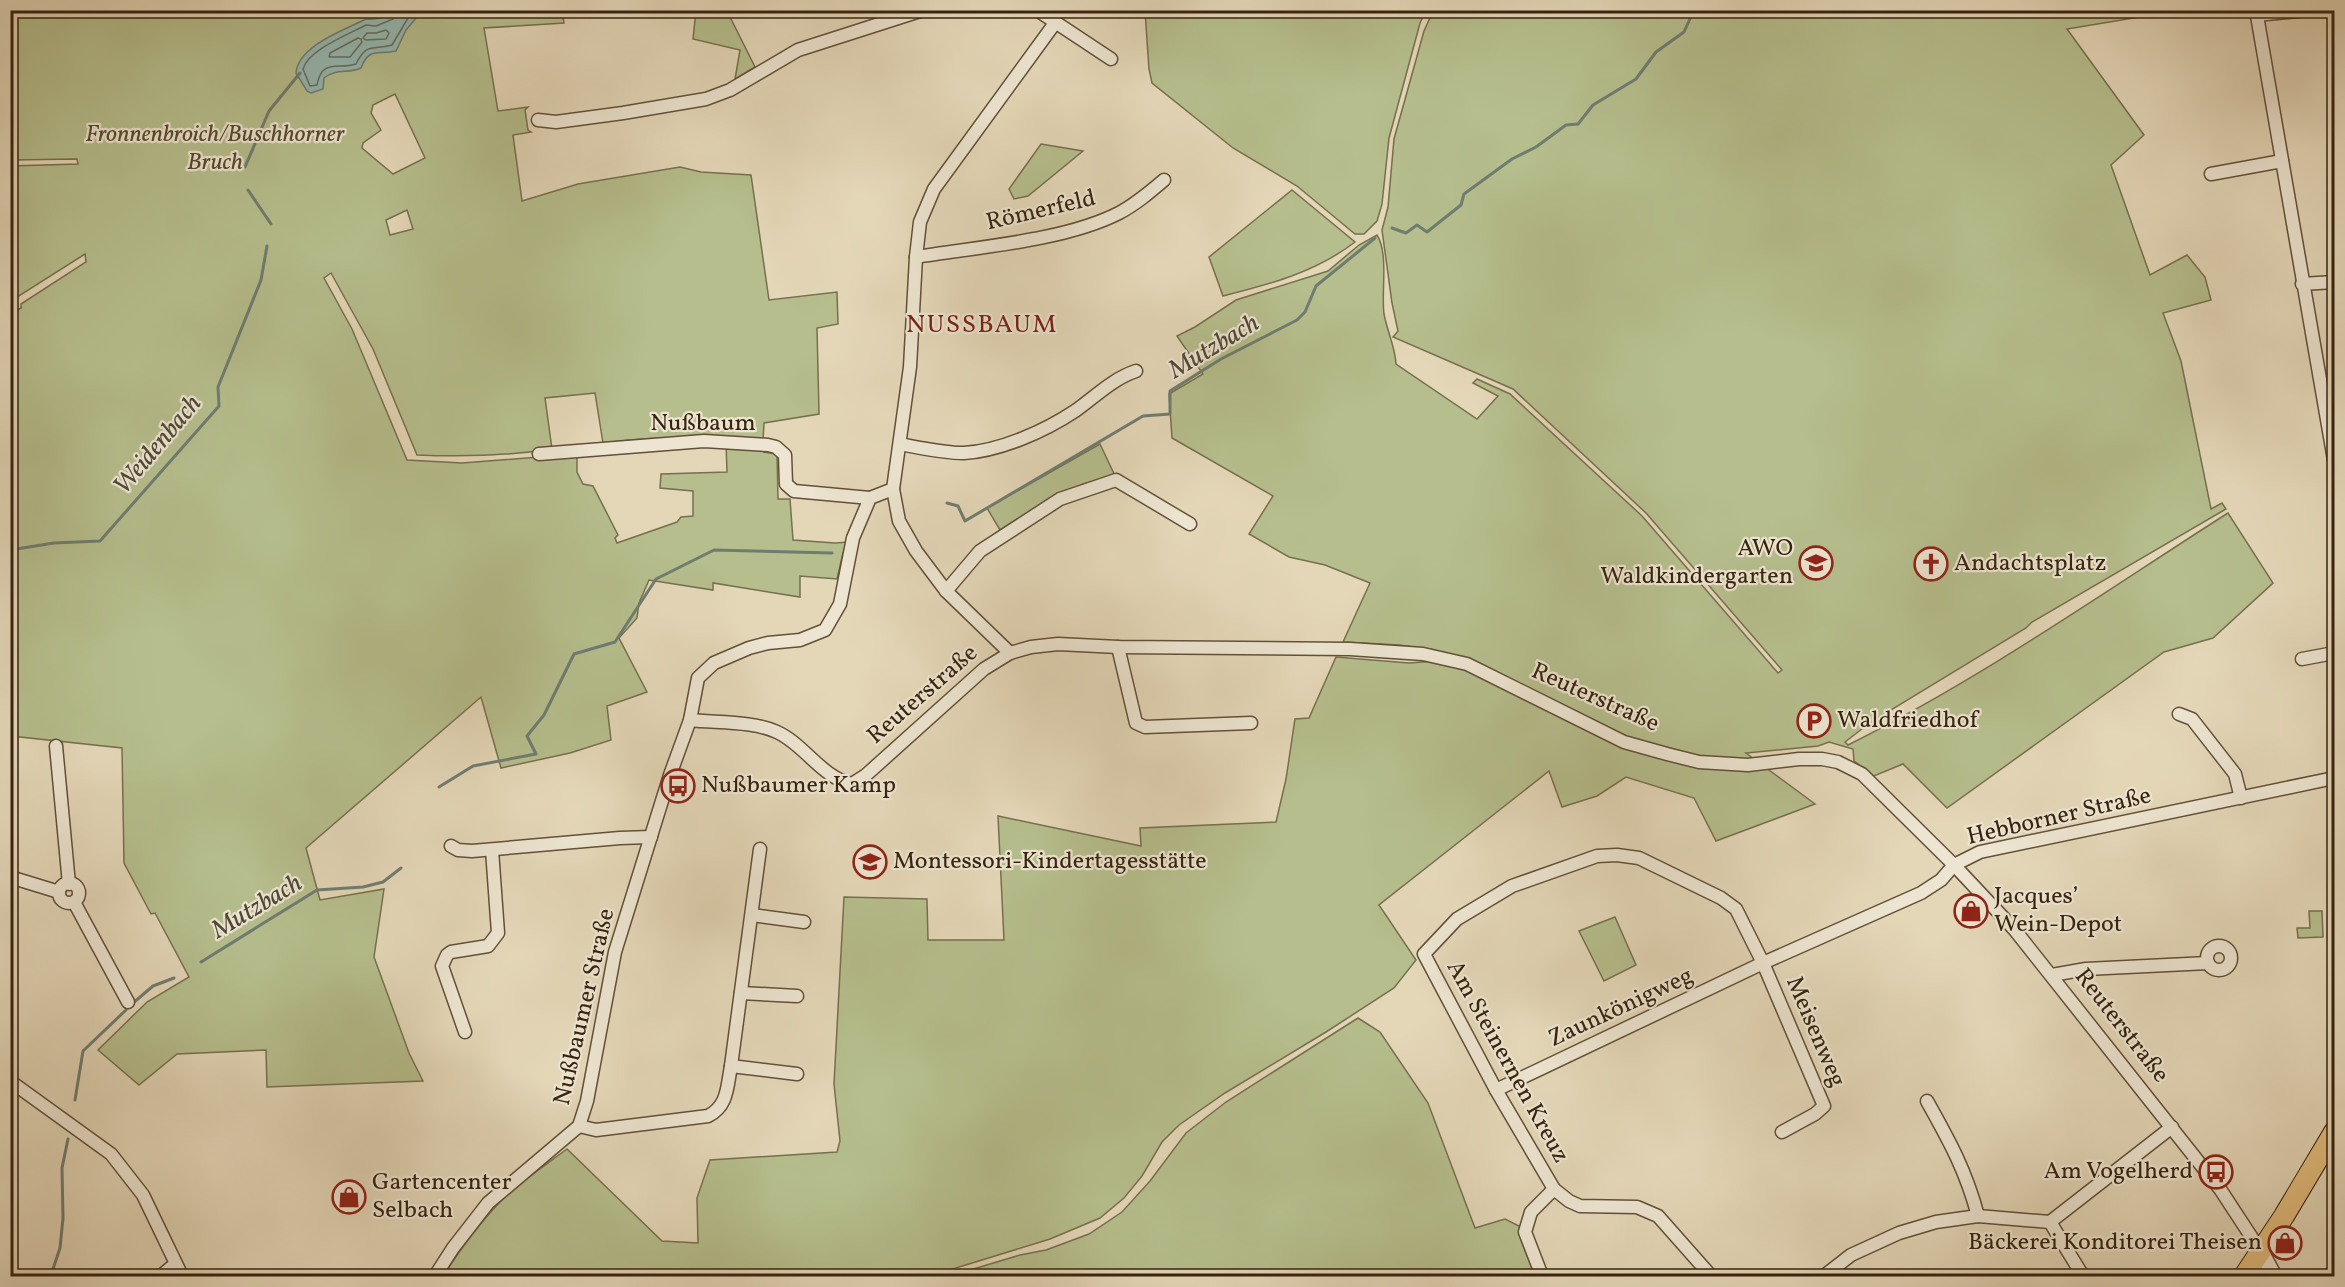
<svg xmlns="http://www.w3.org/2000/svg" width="2345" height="1287" font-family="Vollkorn,serif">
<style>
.green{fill:#b6be8d;stroke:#76704e;stroke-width:1.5;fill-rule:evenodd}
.water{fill:#95b9b2;stroke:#6f7d71;stroke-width:1.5}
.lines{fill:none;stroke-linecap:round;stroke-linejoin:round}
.shore{stroke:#666e60;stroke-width:1.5}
.stream{stroke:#6f7d71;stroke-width:3}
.minor-casing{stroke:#625039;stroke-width:15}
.tertiary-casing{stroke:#625039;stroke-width:18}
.primary-casing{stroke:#36230f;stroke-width:22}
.minor{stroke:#ede5d1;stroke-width:12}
.tertiary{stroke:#ede5d1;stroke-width:15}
.primary{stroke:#e2bc7c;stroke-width:20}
.labels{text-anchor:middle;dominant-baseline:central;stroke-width:4.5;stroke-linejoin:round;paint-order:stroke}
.park-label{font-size:24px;font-style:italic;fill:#564a2e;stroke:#ede5d1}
.street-label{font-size:24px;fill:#36230f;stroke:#ede5d1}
.poi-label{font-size:24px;fill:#36230f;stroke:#ede5d1;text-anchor:start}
.neighbourhood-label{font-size:26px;letter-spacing:1.5px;fill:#7a1f14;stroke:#ede5d1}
.water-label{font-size:26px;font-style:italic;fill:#4e4838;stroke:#ede5d1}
</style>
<rect width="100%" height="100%" fill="#e4d7b8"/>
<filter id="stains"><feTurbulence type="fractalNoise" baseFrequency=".00333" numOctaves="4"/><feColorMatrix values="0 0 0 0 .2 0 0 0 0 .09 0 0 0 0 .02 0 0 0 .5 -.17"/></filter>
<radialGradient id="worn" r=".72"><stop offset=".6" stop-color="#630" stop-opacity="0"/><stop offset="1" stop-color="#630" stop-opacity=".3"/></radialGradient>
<g class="green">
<path d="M11,11H562L564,23L484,28L498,111L528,107L525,110L528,130L531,132L513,135L522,201L578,184L680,167L701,172L751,175L769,300L837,292L838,324L817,328L819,414L764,423L763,441C709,436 657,436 603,443L595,393L545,398L552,449C507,456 463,457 417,455L373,349L331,273L324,278L352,329L407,460L462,463L577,454V472L583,484L593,486L618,535L615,538L617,543L677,522L681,517L693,516V491L660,488L661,474L727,472L726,444L764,448V452L777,454L778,499H790L793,540L835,543L848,542L843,553L837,579L800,576V597L713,583V590L649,580L639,603L637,618L619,638L647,692L607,706L611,740L570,753L501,768L481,697L306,848L320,900L384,889L374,957L409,1053L423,1081L267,1087L266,1050L177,1054L139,1085L98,1050L147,1002L189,977L155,913L151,914L124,863L122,748L11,736V314L21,308V304L86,262L85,254L11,301L10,166L78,164L77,159L11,160ZM395,94L425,158L393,174L362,148L363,143L381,130L371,113L373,105ZM407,210L413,229L390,235L386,220Z"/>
<polygon points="696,11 727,11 755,67 735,79 740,50 693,39"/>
<polygon points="1145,11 1426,11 1420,23 1389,138 1382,204 1377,221 1364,234 1355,234 1297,186 1233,148 1152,83 1149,69"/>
<path d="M1433,11H2169L2170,12L2067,29L2144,135L2111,165L2150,275L2187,255L2205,277L2211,300L2163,313L2181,361L2211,509L2222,503L2226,509L2032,622L2026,628L1871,722L1845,742L1848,745C1981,679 2104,592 2228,513L2273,583L2213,638L2164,652L1947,808L1903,764L1874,776L1854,761L1853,749L1829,742L1818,746L1746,753L1815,804L1716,841L1694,798L1626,777L1597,796L1562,807L1549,771L1379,905L1416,960L1394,988L1326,1032L1225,1093L1179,1125L1162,1142L1142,1176L1124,1198L1100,1218L1050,1239L930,1276H443C462,1247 482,1219 507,1195C526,1178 547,1164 567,1149L662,1241L698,1243L697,1198L710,1160L837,1152L840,1141L834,1084L844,897L927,899L928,940H1004L998,816L1141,846L1140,828L1276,822L1286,779L1295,719L1309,718L1336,657L1409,663L1436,661L1435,650L1399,645L1343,642L1370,583L1325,565L1289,557L1249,534L1273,496L1172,438L1169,394L1203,374L1177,336L1195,327L1236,300L1328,271L1359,245L1377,235C1389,254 1381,292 1384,314C1387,331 1395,346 1396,364L1477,419L1498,396L1473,383L1477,379L1510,394L1642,516L1778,673L1782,670L1646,513L1513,389L1393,337L1398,331L1392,303L1382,230L1388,207L1394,139L1424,31Z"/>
<polygon points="1041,144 1083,151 1028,196 1014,199 1009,189"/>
<path d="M1292,190L1355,242C1316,272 1271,284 1223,296L1209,257Z"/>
<polygon points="1100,444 1116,478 1083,484 1000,530 987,508"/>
<polygon points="2309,911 2322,911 2323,937 2298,938 2297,928 2310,928"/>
<polygon points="1615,917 1636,965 1604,981 1579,931"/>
<polygon points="1358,1018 1380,1032 1428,1103 1475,1228 1505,1219 1523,1228 1539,1276 950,1276 1020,1255 1046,1250 1089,1234 1122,1212 1150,1181 1186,1133 1226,1102"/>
</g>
<path class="water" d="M406,10L413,11L416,18L406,30L396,51C377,55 369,47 361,68C348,74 336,68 324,78L323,89L311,93L307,91L296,73C298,46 344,30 366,19C379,21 393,13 406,10Z"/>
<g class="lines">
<g class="shore">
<path d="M397,10L393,19L376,26L366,25C349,34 308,50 303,69L310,86L317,85C322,58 338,70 356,64C367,42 371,51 392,45L408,18V10"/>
<polygon points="386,30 389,33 386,39 366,40 363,38 367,33 376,33"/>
<polygon points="358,38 361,39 362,42 350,57 329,57 330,53"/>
</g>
<g class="stream">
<polyline points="245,167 269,111 300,73"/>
<polyline points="248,190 271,224"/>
<polyline points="1392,228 1406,233 1417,225 1427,232 1461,205 1464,194 1512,159 1536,147 1566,125 1578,124 1593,105 1636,79 1656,52 1684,32 1694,10"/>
<polyline points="947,503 958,506 965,521 1143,416 1170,414 1170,391 1221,359 1297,320 1305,312 1316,286 1375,238"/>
<polyline points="10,550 54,543 100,541 219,406 218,387 261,280 267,246"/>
<polyline points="439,787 473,766 536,754 527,736 544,715 574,654 615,642 656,579 714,550 832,553"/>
<polyline points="201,962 317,890 363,887 383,882 401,868"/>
<polyline points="133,1003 153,986 174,978"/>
<polyline points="75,1100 83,1051 126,1010"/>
<polyline points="51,1275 60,1248 63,1218 62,1168 68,1139"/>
</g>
<defs>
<g id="minor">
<polyline points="1037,10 1111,59"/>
<polyline points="2256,10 2334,460"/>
<polyline points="2256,15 2308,10"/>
<polyline points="538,120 556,122 623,113 706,99 730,90 798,50 923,10"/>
<polyline points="2211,174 2282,161"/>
<path d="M916,257C977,247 1064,241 1119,213C1136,204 1150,192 1164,180"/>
<polyline points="2302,284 2334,282"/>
<path d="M900,444C921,448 943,453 964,453C1000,451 1045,431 1075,411C1095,397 1112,379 1136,371"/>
<polyline points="539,454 704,441 768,445 776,447 785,455 786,484 794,491 870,498"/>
<polyline points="946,591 980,551 1060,499 1116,480 1190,524"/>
<polyline points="1118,647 1136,723 1145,727 1251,723"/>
<polyline points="1010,653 946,591 916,551 899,521 893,489 910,367 916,257 920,222 934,189 1055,23"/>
<polyline points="2302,659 2334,653"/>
<polyline points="2179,714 2192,719 2235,774 2241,798"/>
<path d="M690,720C716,723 754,721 777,732C804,744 822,778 852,784L866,775L984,669L1010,653L1031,647L1058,644L1118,647L1350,649L1423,654L1467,664L1624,742L1667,754L1699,762L1748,765L1799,759H1822L1838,762L1862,774L1954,865L2014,929L2220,1189L2260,1250"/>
<polyline points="56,746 69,884"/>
<polyline points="451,846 458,850 472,851 620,838 651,837"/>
<polyline points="10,877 59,892"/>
<circle cx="69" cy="893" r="10"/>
<polyline points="74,902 128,1002"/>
<polyline points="752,915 804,922"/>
<circle cx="2219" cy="958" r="12"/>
<polyline points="2052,975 2086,969 2208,963"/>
<polyline points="741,993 797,996"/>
<polyline points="465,1032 442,966 447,955 451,952 488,946 498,933 492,850"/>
<polyline points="731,1066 797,1074"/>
<polyline points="10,1081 111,1154 143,1195 182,1276"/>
<polyline points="1496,1090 1763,963 1921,893 1941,880 1954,865 1980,852 2334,778"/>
<path d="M1927,1101C1950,1142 1966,1171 1978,1216"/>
<path d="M579,1126L596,1130L708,1116C728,1106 727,1087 731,1066L760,849"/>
<polyline points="161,1276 175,1264"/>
<polyline points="435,1276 453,1248 488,1203 579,1126 587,1101 615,952 670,775 690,720 698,678 714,663 749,648 768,643 800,640 825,630 840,604 853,538 870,498 893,489"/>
<polyline points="1542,1276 1525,1232 1531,1212 1554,1189"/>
<polyline points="1711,1276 1658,1216 1637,1207 1580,1206 1569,1201 1554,1189 1496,1090 1424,954 1457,919 1512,886 1597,856 1617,855 1639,858 1721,898 1736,909 1763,963 1824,1106 1815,1114 1782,1132"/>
<polyline points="1824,1276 1851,1255 1899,1233 1936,1222 1978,1216 2050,1222"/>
<polyline points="2083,1276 2050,1222 2172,1127"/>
</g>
<polyline id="tertiary" points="2260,1250 2274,1276"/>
<polyline id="primary" points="2244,1276 2284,1216 2334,1132"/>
</defs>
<use href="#minor" class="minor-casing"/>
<use href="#tertiary" class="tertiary-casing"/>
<use href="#primary" class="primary-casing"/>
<use href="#minor" class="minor"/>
<use href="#tertiary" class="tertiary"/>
<use href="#primary" class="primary"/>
</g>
<defs>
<symbol id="school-ring" viewBox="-11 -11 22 22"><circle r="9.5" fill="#ede5d1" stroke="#8f2418" stroke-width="1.5"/><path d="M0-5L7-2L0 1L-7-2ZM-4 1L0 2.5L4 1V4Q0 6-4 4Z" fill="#8f2418"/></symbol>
<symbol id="church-ring" viewBox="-11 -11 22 22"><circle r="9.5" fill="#ede5d1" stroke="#8f2418" stroke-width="1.5"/><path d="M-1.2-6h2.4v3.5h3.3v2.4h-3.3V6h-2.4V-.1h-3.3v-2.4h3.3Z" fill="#8f2418"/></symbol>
<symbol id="parking-ring" viewBox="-11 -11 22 22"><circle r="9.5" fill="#ede5d1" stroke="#8f2418" stroke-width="1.5"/><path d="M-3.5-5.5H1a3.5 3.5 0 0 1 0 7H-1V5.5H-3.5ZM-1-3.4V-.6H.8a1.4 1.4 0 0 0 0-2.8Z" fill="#8f2418"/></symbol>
<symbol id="bus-ring" viewBox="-11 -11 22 22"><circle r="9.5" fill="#ede5d1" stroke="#8f2418" stroke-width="1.5"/><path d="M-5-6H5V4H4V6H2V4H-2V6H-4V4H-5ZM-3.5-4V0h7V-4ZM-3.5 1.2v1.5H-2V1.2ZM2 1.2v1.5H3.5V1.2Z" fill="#8f2418"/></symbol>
<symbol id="shop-ring" viewBox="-11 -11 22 22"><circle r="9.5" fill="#ede5d1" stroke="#8f2418" stroke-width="1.5"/><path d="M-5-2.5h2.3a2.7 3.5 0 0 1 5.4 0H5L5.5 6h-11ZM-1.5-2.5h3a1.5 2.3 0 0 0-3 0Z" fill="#8f2418"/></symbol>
</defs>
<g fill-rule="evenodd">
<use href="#school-ring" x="1797" y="544" width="38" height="38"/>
<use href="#church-ring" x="1912" y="545" width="38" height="38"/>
<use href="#parking-ring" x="1795" y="702" width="38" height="38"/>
<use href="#bus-ring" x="659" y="767" width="38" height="38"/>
<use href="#school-ring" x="851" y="843" width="38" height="38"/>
<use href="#shop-ring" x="1952" y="892" width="38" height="38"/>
<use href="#bus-ring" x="2197" y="1153" width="38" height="38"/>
<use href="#shop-ring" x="330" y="1178" width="38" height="38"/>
<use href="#shop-ring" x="2266" y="1224" width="38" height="38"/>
</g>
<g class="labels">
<g class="park-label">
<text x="215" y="135">Fronnenbroich/Buschhorner<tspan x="215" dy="28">Bruch</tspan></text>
</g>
<g class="street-label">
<text transform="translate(1041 211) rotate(-13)">Römerfeld</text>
<text x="703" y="424">Nußbaum</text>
<text transform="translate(923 695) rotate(-41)">Reuterstraße</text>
<text transform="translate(1595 698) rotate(24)">Reuterstraße</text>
<text transform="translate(2059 817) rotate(-13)">Hebborner Straße</text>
<text transform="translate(585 1007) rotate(-77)">Nußbaumer Straße</text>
<text transform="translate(1621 1008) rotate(-25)">Zaunkönigweg</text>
<text transform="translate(2121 1026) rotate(52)">Reuterstraße</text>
<text transform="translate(1815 1032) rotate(67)">Meisenweg</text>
<text transform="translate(1507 1062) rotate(61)">Am Steinernen Kreuz</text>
</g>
<g class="poi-label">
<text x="1793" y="549" text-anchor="end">AWO<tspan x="1793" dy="28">Waldkindergarten</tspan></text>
<text x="1954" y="564">Andachtsplatz</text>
<text x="1837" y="721">Waldfriedhof</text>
<text x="701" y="786">Nußbaumer Kamp</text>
<text x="893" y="862">Montessori-Kindertagesstätte</text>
<text x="1994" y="897">Jacques’<tspan x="1994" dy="28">Wein-Depot</tspan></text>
<text x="2193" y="1172" text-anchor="end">Am Vogelherd</text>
<text x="372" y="1183">Gartencenter<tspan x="372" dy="28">Selbach</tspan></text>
<text x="2262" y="1243" text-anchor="end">Bäckerei Konditorei Theisen</text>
</g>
<g class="neighbourhood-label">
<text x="982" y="325">NUSSBAUM</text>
</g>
<g class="water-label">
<text transform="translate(1214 347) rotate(-31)">Mutzbach</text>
<text transform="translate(158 445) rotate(-50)">Weidenbach</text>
<text transform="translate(257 907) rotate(-31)">Mutzbach</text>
</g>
</g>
<rect width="2345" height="1287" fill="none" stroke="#e4d7b8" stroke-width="36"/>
<rect x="12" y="12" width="2321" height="1263" fill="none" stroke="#36230f" stroke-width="3"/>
<rect x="18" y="18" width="2309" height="1251" fill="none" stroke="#36230f" stroke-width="1.5"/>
<rect width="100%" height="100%" filter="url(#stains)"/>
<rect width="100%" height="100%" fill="url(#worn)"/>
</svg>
